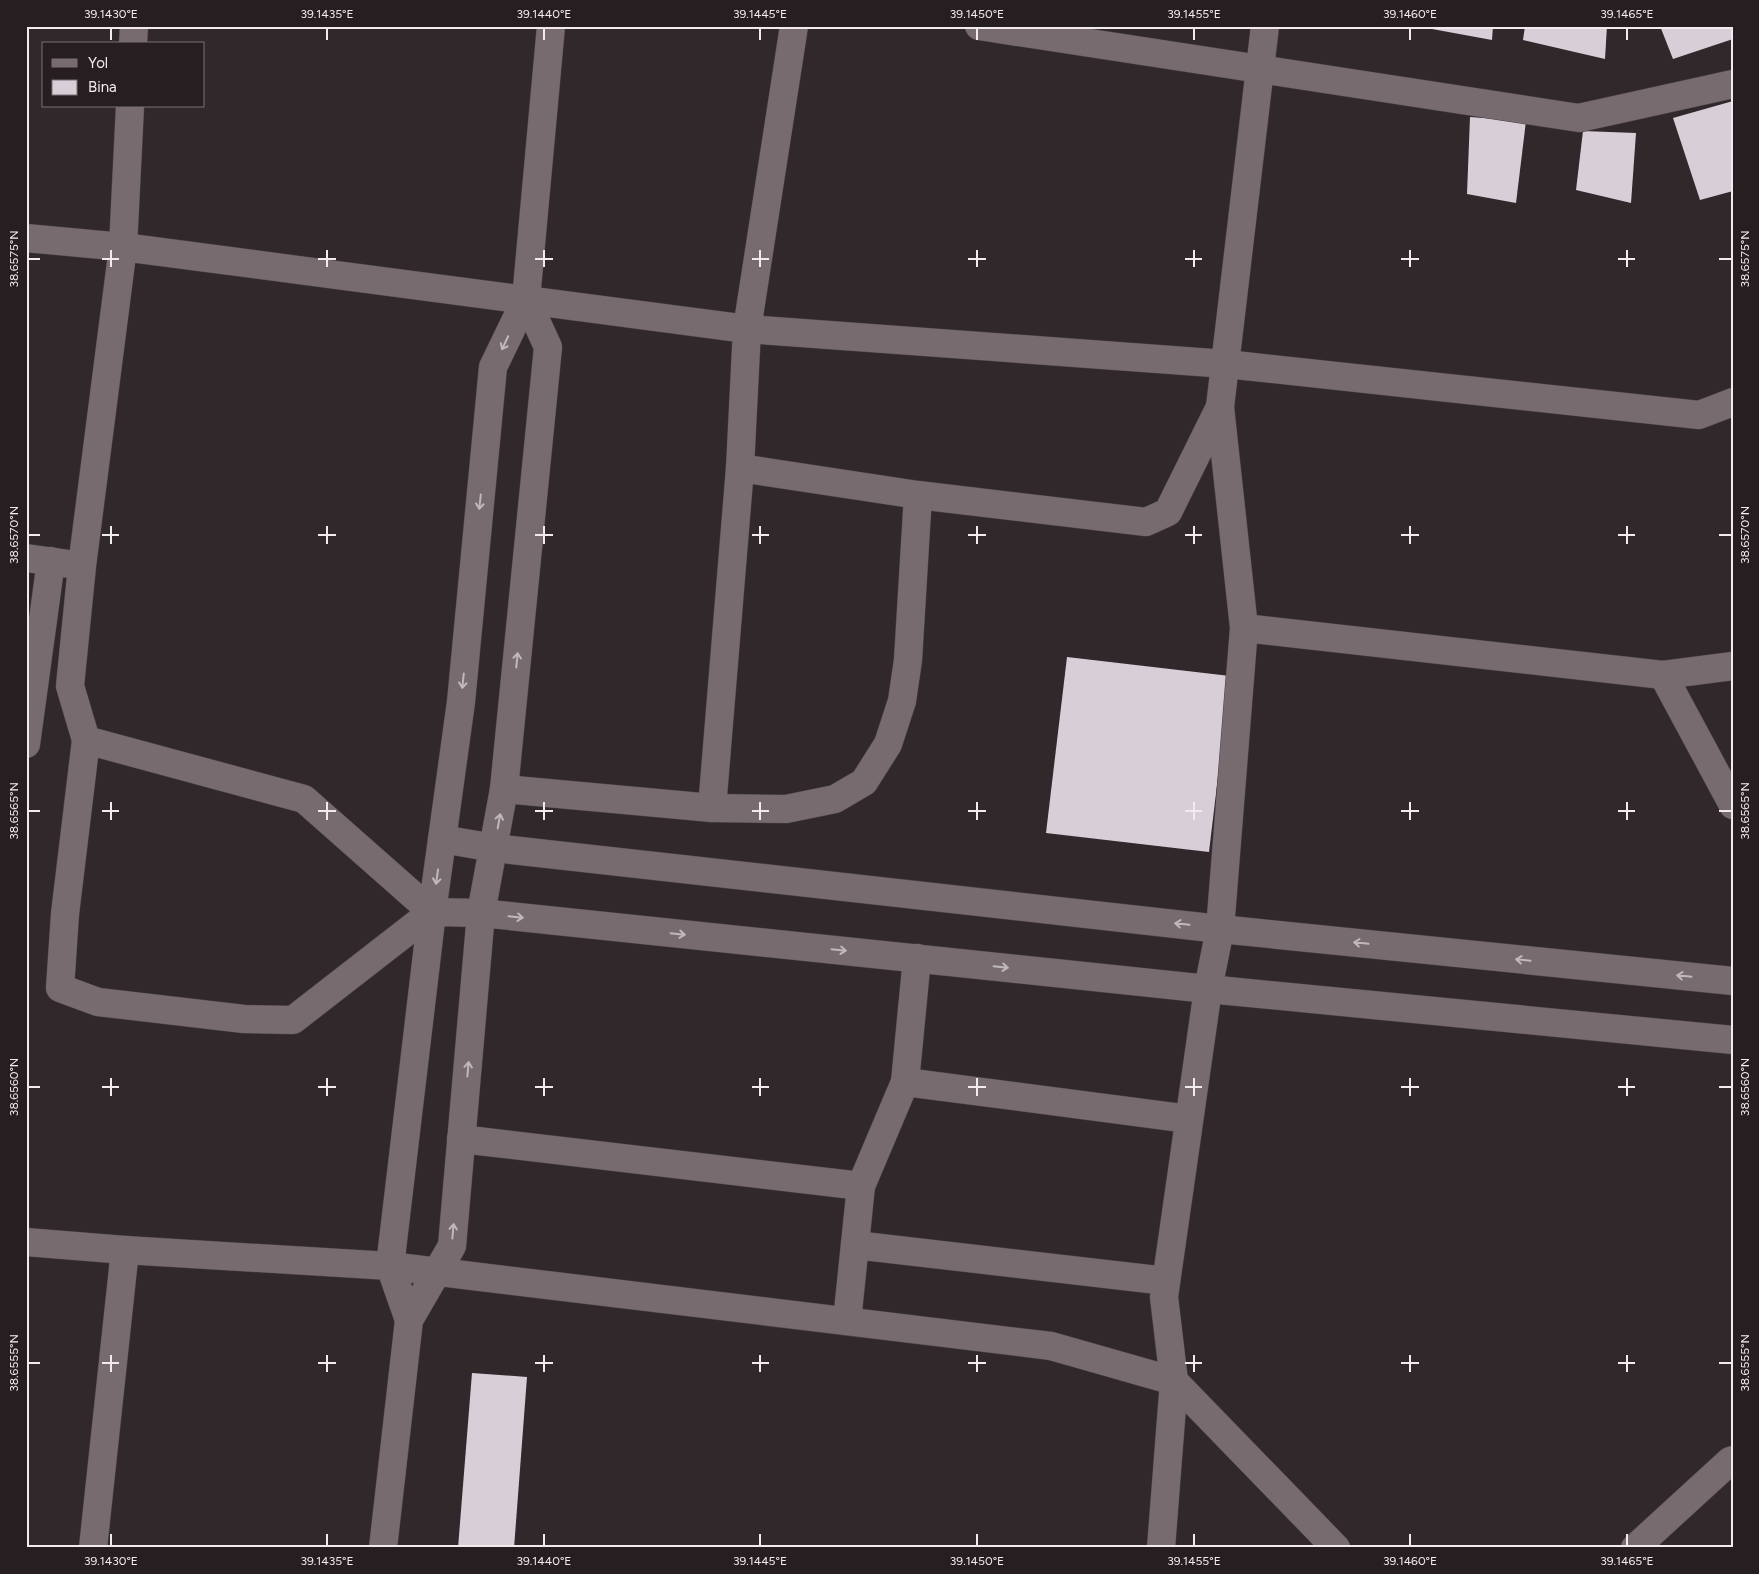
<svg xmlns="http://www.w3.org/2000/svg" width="1759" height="1574" font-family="Figtree,sans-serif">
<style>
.building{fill:#d7ced8}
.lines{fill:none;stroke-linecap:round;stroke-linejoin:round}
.minor-casing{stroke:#4d4548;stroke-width:29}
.minor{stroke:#776b70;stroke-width:28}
.oneway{stroke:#c0b8bb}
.ticks{fill:none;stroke:#f1ebed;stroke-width:2}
.neatline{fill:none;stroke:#f1ebed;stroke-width:2}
.ticks-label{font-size:12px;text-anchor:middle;fill:#f1ebed}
</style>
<rect width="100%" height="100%" fill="#31282c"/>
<g class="building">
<polygon points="1432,26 1493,26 1492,40 1432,29"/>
<polygon points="1525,26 1607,26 1605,59 1523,40"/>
<polygon points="1660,26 1733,26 1733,39 1673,59"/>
<polygon points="1733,101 1733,191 1700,200 1673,118"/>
<polygon points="1470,117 1526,121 1516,203 1467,194"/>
<polygon points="1583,131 1636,133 1631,203 1576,190"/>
<polygon points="1067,657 1230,676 1209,852 1046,833"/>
<polygon points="472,1373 527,1377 514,1548 458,1548"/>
</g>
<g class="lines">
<defs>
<g id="minor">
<polyline points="979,26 1579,118 1733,84"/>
<polyline points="1265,26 1220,407 1244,628 1220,929 1208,989 1164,1297 1174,1381 1336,1548"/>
<polyline points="133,44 134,26"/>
<polyline points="130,106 123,247 82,566 70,686 86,740 304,799 432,912"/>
<polyline points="26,238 123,247 747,329 1226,364 1699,415 1733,402"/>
<polyline points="740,468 918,495 1146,522 1168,512 1220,407"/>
<polyline points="26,558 69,564"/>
<polyline points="1244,628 1663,675 1733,666"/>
<polyline points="1663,675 1733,805"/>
<polyline points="86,740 65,914 60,988 98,1002 244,1019 293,1020 432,912 481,913 1208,989 1733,1040"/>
<polyline points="26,744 51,561"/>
<polyline points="504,789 712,808 786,809 835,799 864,782 888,744 902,701 908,660 918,495"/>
<polyline points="712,808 740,468 747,329 794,26"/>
<polyline points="442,839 494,848 1220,929 1733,981"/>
<polyline points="905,1082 1189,1119"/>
<polyline points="461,1139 861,1186"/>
<polyline points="26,1242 125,1250 390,1266 1051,1346 1174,1381 1161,1548"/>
<polyline points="855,1245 1166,1281"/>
<polyline points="409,1320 390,1266 432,912 461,702 493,367 526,299 551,26"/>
<polyline points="847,1321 861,1186 905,1082 917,958"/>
<polyline points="93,1548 125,1250"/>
<polyline points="383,1548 409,1320 452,1246 481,913 504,789 548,347 526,299"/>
<polyline points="1635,1548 1730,1461 1733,1460"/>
</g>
</defs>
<use href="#minor" class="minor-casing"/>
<use href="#minor" class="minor"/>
</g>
<defs><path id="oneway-shaft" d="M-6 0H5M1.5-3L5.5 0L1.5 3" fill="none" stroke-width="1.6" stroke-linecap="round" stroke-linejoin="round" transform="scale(1.25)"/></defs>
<g class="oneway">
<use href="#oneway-shaft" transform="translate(505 343) rotate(115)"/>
<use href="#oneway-shaft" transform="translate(480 502) rotate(96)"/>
<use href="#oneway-shaft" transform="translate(517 660) rotate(-84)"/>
<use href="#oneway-shaft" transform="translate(463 681) rotate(96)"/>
<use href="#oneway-shaft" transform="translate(499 821) rotate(-80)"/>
<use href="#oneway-shaft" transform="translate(437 877) rotate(98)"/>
<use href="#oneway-shaft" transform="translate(516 917) rotate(6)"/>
<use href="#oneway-shaft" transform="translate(1182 924) rotate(-174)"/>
<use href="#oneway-shaft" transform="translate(678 934) rotate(6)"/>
<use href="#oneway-shaft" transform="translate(1361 943) rotate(-174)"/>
<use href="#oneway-shaft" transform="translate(839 950) rotate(6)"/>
<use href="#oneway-shaft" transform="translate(1523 960) rotate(-174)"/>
<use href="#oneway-shaft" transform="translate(1001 967) rotate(6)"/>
<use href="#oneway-shaft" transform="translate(1684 976) rotate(-174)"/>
<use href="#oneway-shaft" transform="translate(468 1069) rotate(-85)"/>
<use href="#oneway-shaft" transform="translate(453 1231) rotate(-85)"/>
</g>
<path class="ticks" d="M111,28V40M327,28V40M544,28V40M760,28V40M977,28V40M1194,28V40M1410,28V40M1627,28V40M111,250V267M327,250V267M544,250V267M760,250V267M977,250V267M1194,250V267M1410,250V267M1627,250V267M28,259H40M102,259H119M318,259H336M535,259H553M752,259H769M968,259H986M1185,259H1202M1401,259H1419M1618,259H1635M1719,259H1732M111,526V544M327,526V544M544,526V544M760,526V544M977,526V544M1194,526V544M1410,526V544M1627,526V544M28,535H40M102,535H119M318,535H336M535,535H553M752,535H769M968,535H986M1185,535H1202M1401,535H1419M1618,535H1635M1719,535H1732M111,802V820M327,802V820M544,802V820M760,802V820M977,802V820M1194,802V820M1410,802V820M1627,802V820M28,811H40M102,811H119M318,811H336M535,811H553M752,811H769M968,811H986M1185,811H1202M1401,811H1419M1618,811H1635M1719,811H1732M111,1078V1096M327,1078V1096M544,1078V1096M760,1078V1096M977,1078V1096M1194,1078V1096M1410,1078V1096M1627,1078V1096M28,1087H40M102,1087H119M318,1087H336M535,1087H553M752,1087H769M968,1087H986M1185,1087H1202M1401,1087H1419M1618,1087H1635M1719,1087H1732M111,1355V1372M327,1355V1372M544,1355V1372M760,1355V1372M977,1355V1372M1194,1355V1372M1410,1355V1372M1627,1355V1372M28,1363H40M102,1363H119M318,1363H336M535,1363H553M752,1363H769M968,1363H986M1185,1363H1202M1401,1363H1419M1618,1363H1635M1719,1363H1732M111,1534V1546M327,1534V1546M544,1534V1546M760,1534V1546M977,1534V1546M1194,1534V1546M1410,1534V1546M1627,1534V1546"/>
<rect width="1759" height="1574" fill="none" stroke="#271e22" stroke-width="55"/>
<rect x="42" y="42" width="162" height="65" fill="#271e22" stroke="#787073"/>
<rect x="52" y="59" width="25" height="8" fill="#776b70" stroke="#787073"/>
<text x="88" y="68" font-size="15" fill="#f1ebed">Yol</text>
<rect x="52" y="80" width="25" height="15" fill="#d7ced8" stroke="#787073"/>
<text x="88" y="92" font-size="15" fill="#f1ebed">Bina</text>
<rect x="28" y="28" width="1704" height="1518" class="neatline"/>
<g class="ticks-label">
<text x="111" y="18">39.1430°E</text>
<text x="327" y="18">39.1435°E</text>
<text x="544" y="18">39.1440°E</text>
<text x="760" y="18">39.1445°E</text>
<text x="977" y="18">39.1450°E</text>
<text x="1194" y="18">39.1455°E</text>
<text x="1410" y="18">39.1460°E</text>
<text x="1627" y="18">39.1465°E</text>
<text transform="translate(14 259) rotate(-90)" y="4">38.6575°N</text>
<text transform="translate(1745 259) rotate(-90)" y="4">38.6575°N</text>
<text transform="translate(14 535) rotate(-90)" y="4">38.6570°N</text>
<text transform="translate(1745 535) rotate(-90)" y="4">38.6570°N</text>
<text transform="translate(14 811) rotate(-90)" y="4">38.6565°N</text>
<text transform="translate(1745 811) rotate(-90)" y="4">38.6565°N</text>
<text transform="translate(14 1087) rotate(-90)" y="4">38.6560°N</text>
<text transform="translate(1745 1087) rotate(-90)" y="4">38.6560°N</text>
<text transform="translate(14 1363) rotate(-90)" y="4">38.6555°N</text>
<text transform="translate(1745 1363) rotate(-90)" y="4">38.6555°N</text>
<text x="111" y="1565">39.1430°E</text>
<text x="327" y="1565">39.1435°E</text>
<text x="544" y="1565">39.1440°E</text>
<text x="760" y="1565">39.1445°E</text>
<text x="977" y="1565">39.1450°E</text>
<text x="1194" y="1565">39.1455°E</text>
<text x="1410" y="1565">39.1460°E</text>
<text x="1627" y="1565">39.1465°E</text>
</g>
</svg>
